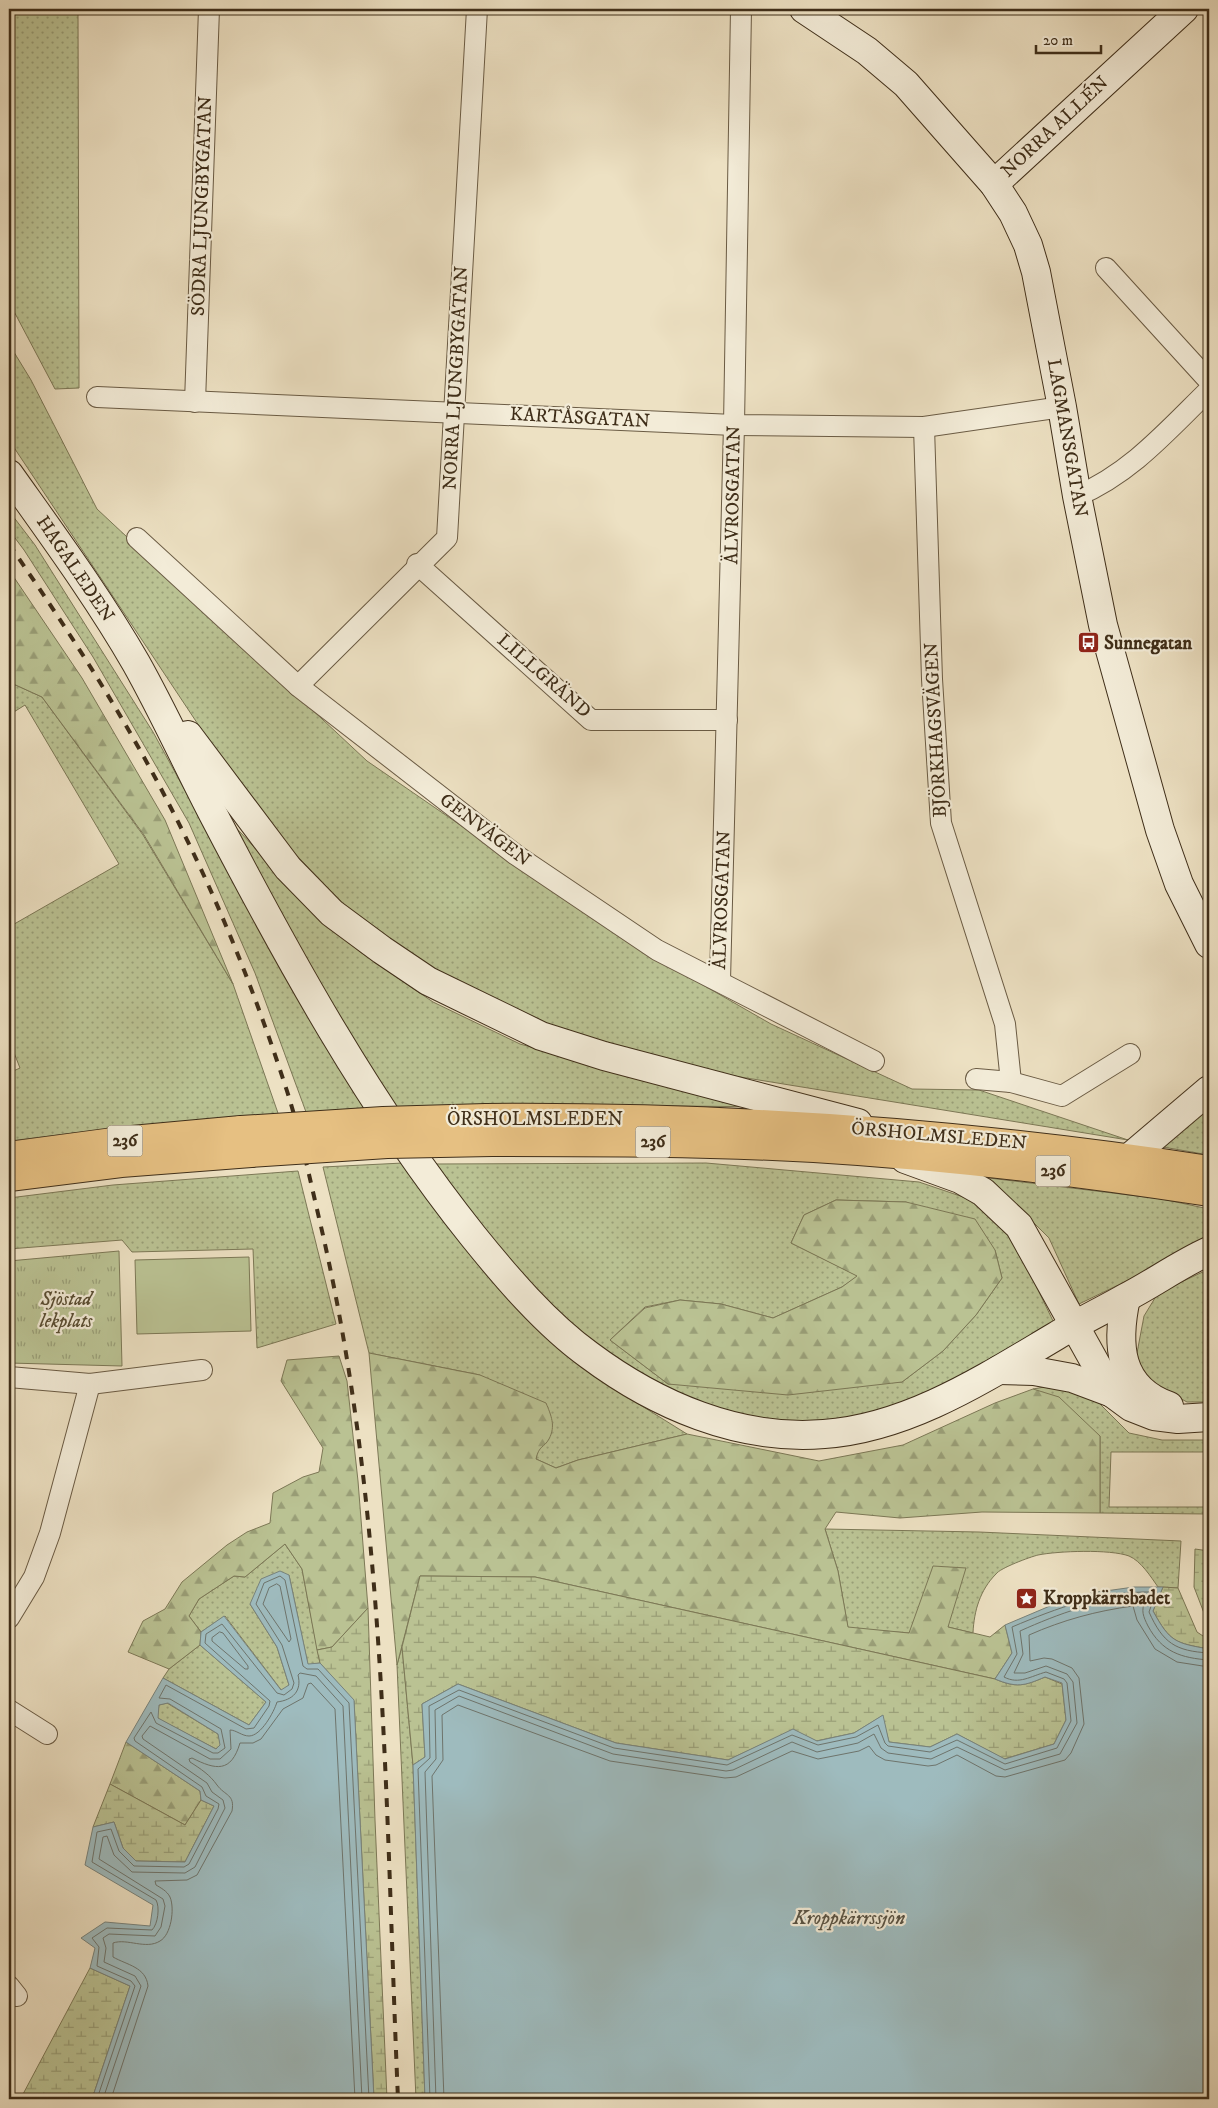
<svg xmlns="http://www.w3.org/2000/svg" width="1218" height="2108" font-family="'IM FELL DW Pica',serif">
<style>
.grass{fill:url(#grass-dots);stroke:#7c7856;fill-rule:evenodd}
.forest{fill:url(#forest-firs);stroke:#7c7856}
.wetland{fill:url(#wetland-marsh);stroke:#7c7856}
.park{fill:url(#park-tufts);stroke:#7c7856}
.garden{fill:#bac293;stroke:#7c7856}
.water{fill:#9ebbbe;stroke:#78837c;fill-rule:evenodd}
.lines{fill:none;stroke-linecap:round;stroke-linejoin:round}
.shore{stroke:#6e746c;stroke-width:1}
.street-casing{stroke:#6a5b44;stroke-width:22}
.secondary-casing{stroke:#3f2e19;stroke-width:30}
.primary-casing{stroke:#3f2e19;stroke-width:30}
.street{stroke:#f3ecd8;stroke-width:20}
.secondary{stroke:#f3ecd8;stroke-width:28}
.primary{stroke:#e6c082;stroke-width:28}
.rail{stroke:#3f2e19;stroke-width:4;stroke-dasharray:9 9;stroke-linecap:butt}
.primary-bridge-casing{stroke:#3f2e19;stroke-width:30;stroke-linecap:butt}
.primary-bridge{stroke:#e6c082;stroke-width:28}
.labels{text-anchor:middle;dominant-baseline:central;stroke-width:4.5;stroke-linejoin:round;paint-order:stroke}
.shield{fill:#f3ecd8;stroke:#756752;stroke-width:1}
.shield-label{font-size:18px;font-weight:bold;fill:#3f2e19}
.street-label{font-size:19px;fill:#3f2e19;stroke:#f3ecd8}
.poi-label{font-size:19px;font-weight:bold;fill:#3f2e19;stroke:#f3ecd8;text-anchor:start}
.park-label{font-size:19px;font-style:italic;fill:#584c31;stroke:#f3ecd8}
.water-label{font-size:20px;font-style:italic;fill:#575142;stroke:#f3ecd8}
</style>
<defs>
<pattern id="grass-dots" width="8" height="8" patternUnits="userSpaceOnUse" patternTransform="scale(1.25)"><rect width="8" height="8" fill="#bac293"/><path d="M2 2h.1M6 6h.1" fill="none" stroke="#999e77" stroke-width="1.8" stroke-linecap="round"/></pattern>
<pattern id="forest-firs" width="22" height="20" patternUnits="userSpaceOnUse" patternTransform="scale(1.25)"><rect width="22" height="20" fill="#bac293"/><path d="M5 1l3.5 6h-7zM16 11l3.5 6h-7z" fill="#999e77"/></pattern>
<pattern id="wetland-marsh" width="20" height="14" patternUnits="userSpaceOnUse" patternTransform="scale(1.25)"><rect width="20" height="14" fill="#bac293"/><path d="M1 5h8M5 5V1M11 12h8M15 12V8" fill="none" stroke="#999e77"/></pattern>
<pattern id="park-tufts" width="24" height="20" patternUnits="userSpaceOnUse" patternTransform="scale(1.25)"><rect width="24" height="20" fill="#bac293"/><path d="M3 7l-1-3M5 7V3M7 7l1-3M15 17l-1-3M17 17v-4M19 17l1-3" fill="none" stroke="#999e77"/></pattern>
</defs>
<rect width="100%" height="100%" fill="#ede1c3"/>
<filter id="stains"><feTurbulence type="fractalNoise" baseFrequency=".004" numOctaves="4"/><feColorMatrix values="0 0 0 0 .2 0 0 0 0 .09 0 0 0 0 .02 0 0 0 .5 -.17"/></filter>
<radialGradient id="worn" r=".72"><stop offset=".6" stop-color="#630" stop-opacity="0"/><stop offset="1" stop-color="#630" stop-opacity=".3"/></radialGradient>
<g class="grass">
<polygon points="9,9 78,9 79,388 55,389 9,302"/>
<polygon points="9,344 31,380 97,509 367,761 642,950 771,1024 912,1089 979,1090 1128,1140 685,1068 559,1031 413,960 347,908 259,816 9,440"/>
<polygon points="9,511 35,545 153,732 274,953 367,1108 306,1112 255,973 189,823 93,657 24,550 9,530"/>
<polygon points="9,682 42,697 143,835 233,984 279,1116 91,1131 9,1141 9,1073 20,1068 9,1040 9,927 119,864 25,705 9,715"/>
<polygon points="227,818 308,905 360,952 433,1002 520,1044 624,1073 775,1107 583,1105 396,1108 334,1014"/>
<polygon points="1209,1105 1209,1155 1163,1147"/>
<polygon points="403,1163 539,1328 592,1375 687,1434 578,1460 556,1468 536,1459 538,1448 549,1439 480,1375 369,1353 323,1167"/>
<path d="M706,1163L919,1182L972,1200L1010,1232L1055,1325L933,1398L857,1423L740,1420L654,1394L584,1339L495,1250L431,1164ZM836,1200L906,1202L995,1250L1002,1278L976,1315L943,1351L902,1382L668,1384L610,1340L645,1307L680,1300L721,1304L773,1318L842,1287L858,1276L791,1243L804,1215Z"/>
<polygon points="298,1171 336,1324 257,1348 253,1249 132,1252 122,1240 9,1249 9,1198 113,1185"/>
<polygon points="989,1178 1162,1199 1209,1209 1209,1241 1079,1304 1049,1238"/>
<polygon points="1209,1269 1209,1402 1187,1402 1142,1378 1137,1353 1144,1316 1158,1293"/>
<polygon points="1056,1385 1095,1399 1129,1433 1162,1440 1209,1440 1209,1452 1111,1452 1109,1507 1209,1507 1209,1514 1100,1513 1100,1436 1033,1389"/>
<path d="M825,1529L979,1532L1181,1541L1178,1588L1158,1587C1151,1577 1141,1561 1129,1556C1110,1549 1058,1551 1038,1555C1030,1557 1000,1568 996,1574C980,1590 974,1611 973,1633L948,1627L909,1633L848,1628L838,1571Z"/>
<polygon points="285,1544 302,1569 320,1663 308,1665 289,1575 250,1604 277,1647 289,1685 282,1691 225,1616 201,1632 189,1616 199,1599 234,1576 245,1577"/>
<polygon points="200,1645 266,1702 249,1725 163,1678 169,1669"/>
<polygon points="402,1647 413,1765 425,2099 416,2099 397,1665"/>
<polygon points="167,1703 218,1734 221,1745 216,1749 157,1718 159,1705"/>
</g>
<g class="forest">
<polygon points="9,570 82,678 165,820 233,984 144,835 42,697 9,682"/>
<polygon points="836,1200 906,1202 975,1219 995,1250 1002,1278 976,1315 943,1351 902,1382 788,1395 668,1384 610,1340 645,1308 680,1300 721,1304 773,1318 842,1287 857,1276 791,1243 804,1215"/>
<path d="M369,1353L480,1375L546,1403C551,1415 556,1426 549,1439C544,1448 539,1445 536,1459L556,1468L578,1460L687,1434L819,1461L903,1445L995,1403L1033,1389L1059,1397L1100,1436V1513L982,1512L900,1518L836,1512L825,1529L838,1571L848,1627L909,1633L933,1566L966,1568L948,1627L990,1637L1005,1625L1012,1653L995,1679L535,1577L420,1576L397,1665Z"/>
<polygon points="339,1356 347,1381 358,1481 368,1608 332,1647 317,1650 302,1569 285,1544 245,1577 234,1576 199,1599 189,1616 201,1632 200,1645 169,1669 128,1652 143,1621 165,1609 182,1582 227,1545 247,1532 270,1523 273,1493 303,1477 319,1472 323,1448 281,1381 287,1360"/>
<polygon points="126,1742 200,1791 201,1800 185,1825 110,1784"/>
</g>
<g class="wetland">
<polygon points="1195,1549 1209,1551 1209,1626 1194,1587"/>
<path d="M420,1576L535,1577L995,1679C1016,1688 1024,1686 1045,1677L1062,1684L1066,1720L1054,1744L1004,1759L957,1734L930,1747L889,1742L882,1716L854,1733L816,1741L793,1730L728,1760L616,1743L458,1684L422,1704L425,1757L413,1765L402,1647Z"/>
<path d="M1163,1587L1178,1588L1197,1632L1209,1640V1649C1175,1643 1170,1642 1153,1611Z"/>
<polygon points="368,1608 375,1820 387,2099 374,2099 354,1701 320,1663 317,1650 332,1647"/>
<polygon points="110,1784 185,1825 201,1800 214,1806 185,1862 136,1861 123,1848 114,1822 93,1827"/>
<polygon points="90,1968 130,1986 92,2099 17,2099 22,2096"/>
</g>
<polygon class="park" points="119,1251 122,1366 9,1363 9,1261"/>
<polygon class="garden" points="249,1257 251,1331 137,1334 135,1260"/>
<g class="water">
<path d="M280,1571L289,1575L308,1664L320,1663L354,1700L374,2099H92L130,1986L90,1968L95,1948L81,1938L105,1922L150,1926L153,1905L85,1865L93,1827L114,1822L123,1848L136,1861L185,1862L214,1806L201,1800L200,1791L126,1742L163,1678L249,1725L266,1702L200,1645L201,1632L224,1616L281,1690L289,1685L277,1647L250,1604L261,1579ZM168,1703L218,1734L220,1745L216,1749L158,1718L159,1705Z"/>
<path d="M1134,1587H1163L1153,1611C1170,1642 1175,1643 1209,1649V2099H425L413,1765L425,1757L422,1704L458,1684L616,1743L728,1760L793,1729L817,1741L854,1733L883,1715L889,1742L930,1747L957,1734L1005,1759L1054,1744L1066,1720L1062,1683L1045,1677C1024,1686 1017,1688 995,1679L1012,1653L1005,1625L1057,1603L1091,1593Z"/>
</g>
<g class="lines">
<g class="shore">
<polygon points="277,1584 280,1586 291,1639 289,1642 263,1604 269,1588"/>
<polygon points="220,1632 223,1633 248,1666 248,1669 245,1669 212,1641 212,1638"/>
<path d="M97,2099L135,1986L131,1981L97,1966L99,1947L92,1938L107,1928L152,1930C158,1924 160,1907 156,1900L92,1862L97,1832L111,1829L119,1851L134,1866L184,1867L189,1864L218,1809L219,1804L206,1796L202,1787L135,1741L134,1738L151,1712L156,1723L213,1753H218L225,1748L221,1729L170,1699L159,1698L166,1685L246,1729L254,1728L269,1706L270,1701L205,1643L206,1634L222,1624L277,1693L284,1695L292,1689L294,1683L282,1645L256,1604L264,1583L280,1576L285,1580L303,1666L307,1669H318L349,1703L369,2099"/>
<path d="M103,2099L141,1986L135,1976L104,1962L106,1948L103,1938L109,1934L155,1936L161,1927L165,1906L163,1899L99,1859L103,1837L107,1836L114,1855L132,1872L185,1873L195,1867L225,1808L223,1800L212,1792L207,1783L143,1739L142,1736L150,1726L210,1759H220L231,1749L230,1730C236,1730 242,1736 249,1736C261,1736 274,1712 277,1702C293,1700 302,1691 298,1675L300,1673L316,1676L343,1706L362,2099"/>
<path d="M111,2099L148,1986C146,1967 127,1965 113,1957V1943C127,1938 146,1950 160,1941C171,1935 175,1909 170,1897C167,1891 161,1888 156,1885L155,1881L187,1880L197,1875L232,1811C235,1794 225,1796 217,1785C210,1775 201,1769 190,1762L189,1759L192,1758C216,1770 231,1773 240,1743H253L261,1739L283,1709L303,1698L308,1684L311,1683L335,1709L355,2099"/>
<path d="M430,2099L418,1769L430,1758L429,1706L459,1690L614,1748L727,1765L792,1735L818,1745L856,1737L878,1725L885,1743L888,1746L930,1752L957,1740L1005,1764L1057,1748L1071,1721L1067,1683L1064,1679L1046,1672C1031,1676 1019,1685 1004,1677L1017,1654L1012,1627C1057,1608 1103,1591 1152,1592L1155,1595L1149,1612C1163,1643 1175,1651 1209,1653"/>
<path d="M436,2099L425,1772L436,1759L435,1710L459,1696L613,1754L726,1771L733,1770L792,1742L817,1752L858,1743L874,1734L881,1748L888,1753L931,1759L957,1747L1005,1770L1060,1754L1077,1723L1073,1682L1067,1674L1046,1666L1025,1673H1014L1023,1654L1020,1631C1058,1614 1100,1598 1143,1598L1145,1601C1141,1611 1143,1616 1148,1626C1162,1652 1181,1658 1209,1660"/>
<path d="M444,2099L432,1776L443,1760L442,1715L458,1705L610,1761L725,1778L736,1777L792,1751L818,1759L859,1751L869,1746L876,1755L885,1760L928,1766L936,1765L957,1755L996,1776L1005,1777L1065,1760L1071,1753L1084,1724L1079,1678L1072,1668L1052,1659L1044,1658L1030,1661L1029,1635C1063,1620 1096,1611 1133,1606L1137,1620L1155,1649L1177,1662L1209,1667"/>
</g>
<defs>
<g id="street">
<polyline points="1106,268 1209,381"/>
<polyline points="97,397 734,425 924,427 1062,407"/>
<polyline points="195,402 209,9"/>
<polyline points="924,427 932,679 941,823 1005,1024 1011,1082"/>
<path d="M1077,496C1131,473 1167,431 1209,390"/>
<polyline points="137,538 298,686 516,855 657,950 874,1061"/>
<polyline points="417,564 591,720 727,720"/>
<polyline points="298,686 447,538 477,9"/>
<polyline points="720,981 734,425 741,9"/>
<polyline points="976,1079 1011,1082 1062,1096 1130,1054"/>
<polyline points="9,1377 90,1384 202,1370"/>
<polyline points="9,1618 34,1577 50,1533 90,1384"/>
<polyline points="9,1710 47,1734"/>
<polyline points="9,1986 17,1996"/>
</g>
<g id="secondary">
<polyline points="804,9 867,51 906,84 994,184 1013,213 1028,245 1036,272 1062,407 1077,496 1103,625 1160,830 1179,884 1209,944"/>
<polyline points="994,184 1184,9"/>
<path d="M9,474C53,536 98,597 136,663C163,711 186,762 212,812C288,958 369,1106 473,1236C506,1277 546,1324 589,1355C656,1405 739,1441 824,1434C909,1428 985,1378 1056,1336C1079,1322 1102,1311 1125,1298C1154,1283 1180,1264 1209,1251"/>
<polyline points="188,735 288,868 332,913 382,950 428,981 541,1036 604,1056 858,1123"/>
<polyline points="1129,1158 1209,1090"/>
<polyline points="905,1159 960,1179 983,1192 1019,1226 1112,1393"/>
<path d="M1126,1298C1116,1344 1118,1388 1169,1406"/>
<polyline points="999,1370 1034,1371 1072,1378 1112,1393 1131,1407 1154,1416 1178,1419 1209,1417"/>
</g>
<g id="primary">
<path d="M486,1118C729,1116 969,1133 1209,1170"/>
<path d="M492,1142C599,1142 707,1142 814,1148C946,1156 1079,1172 1209,1192"/>
<polyline points="9,1156 121,1141 241,1130"/>
<polyline points="9,1177 121,1163 251,1153"/>
</g>
</defs>
<use href="#street" class="street-casing"/>
<use href="#secondary" class="secondary-casing"/>
<use href="#primary" class="primary-casing"/>
<use href="#street" class="street"/>
<use href="#secondary" class="secondary"/>
<use href="#primary" class="primary"/>
<path class="rail" d="M9,544C68,630 125,717 172,810C218,899 256,995 287,1091C300,1132 309,1175 319,1218C387,1506 385,1805 398,2099"/>
<defs>
<g id="primary-bridge">
<polyline points="241,1130 383,1121 486,1118"/>
<polyline points="251,1153 387,1144 492,1142"/>
</g>
</defs>
<use href="#primary-bridge" class="primary-bridge-casing"/>
<use href="#primary-bridge" class="primary-bridge"/>
</g>
<defs>
<symbol id="bus-square" viewBox="-11 -11 22 22"><rect x="-9" y="-9" width="18" height="18" rx="4" fill="#8f2418" stroke="#f3ecd8"/><path d="M-5-6H5V4H4V6H2V4H-2V6H-4V4H-5ZM-3.5-4V0h7V-4ZM-3.5 1.2v1.5H-2V1.2ZM2 1.2v1.5H3.5V1.2Z" fill="#fff"/></symbol>
<symbol id="sight-square" viewBox="-11 -11 22 22"><rect x="-9" y="-9" width="18" height="18" rx="4" fill="#8f2418" stroke="#f3ecd8"/><path d="M0-6L1.8-2.2L6-1.7L2.9 1.2L3.7 5.4L0 3.3L-3.7 5.4L-2.9 1.2L-6-1.7L-1.8-2.2Z" fill="#fff"/></symbol>
</defs>
<g fill-rule="evenodd">
<use href="#bus-square" x="1076" y="630" width="25" height="25"/>
<use href="#sight-square" x="1014" y="1586" width="25" height="25"/>
</g>
<g class="labels">
<g class="shield">
<rect x="107.5" y="1125.5" width="35" height="31" rx="4"/>
<rect x="635.5" y="1126.5" width="35" height="31" rx="4"/>
<rect x="1035.5" y="1155.5" width="35" height="31" rx="4"/>
</g>
<g class="shield-label">
<text x="125" y="1141">236</text>
<text x="653" y="1142">236</text>
<text x="1053" y="1171">236</text>
</g>
<g class="street-label">
<text transform="translate(1055 127) rotate(-43)">NORRA ALLÉN</text>
<text transform="translate(202 206) rotate(-88)">SÖDRA LJUNGBYGATAN</text>
<text transform="translate(456 378) rotate(-87)">NORRA LJUNGBYGATAN</text>
<text transform="translate(580 418) rotate(3)">KARTÅSGATAN</text>
<text transform="translate(1067 438) rotate(80)">LAGMANSGATAN</text>
<text transform="translate(733 495) rotate(-89)">ÄLVROSGATAN</text>
<text transform="translate(75 569) rotate(56)">HAGALEDEN</text>
<text transform="translate(544 676) rotate(41)">LILLGRÄND</text>
<text transform="translate(936 730) rotate(-93)">BJÖRKHAGSVÄGEN</text>
<text transform="translate(485 830) rotate(37)">GENVÄGEN</text>
<text transform="translate(722 900) rotate(-88)">ÄLVROSGATAN</text>
<text x="535" y="1119">ÖRSHOLMSLEDEN</text>
<text transform="translate(939 1136) rotate(5)">ÖRSHOLMSLEDEN</text>
</g>
<g class="poi-label">
<text x="1104" y="643">Sunnegatan</text>
<text x="1043" y="1598">Kroppkärrsbadet</text>
</g>
<g class="park-label">
<text x="66" y="1299">Sjöstad<tspan x="66" dy="22">lekplats</tspan></text>
</g>
<g class="water-label">
<text x="849" y="1918">Kroppkärrssjön</text>
</g>
</g>
<rect width="1218" height="2108" fill="none" stroke="#ede1c3" stroke-width="30"/>
<rect x="10" y="10" width="1198" height="2088" fill="none" stroke="#3f2e19" stroke-width="2.5"/>
<rect x="15" y="15" width="1188" height="2078" fill="none" stroke="#3f2e19"/>
<path d="M1036 45v8h65v-8" fill="none" stroke="#3f2e19" stroke-width="2.5"/>
<text x="1043" y="45" font-size="15" fill="#3f2e19" stroke="#f3ecd8" stroke-width="4" paint-order="stroke">20 m</text>
<rect width="100%" height="100%" filter="url(#stains)"/>
<rect width="100%" height="100%" fill="url(#worn)"/>
</svg>
